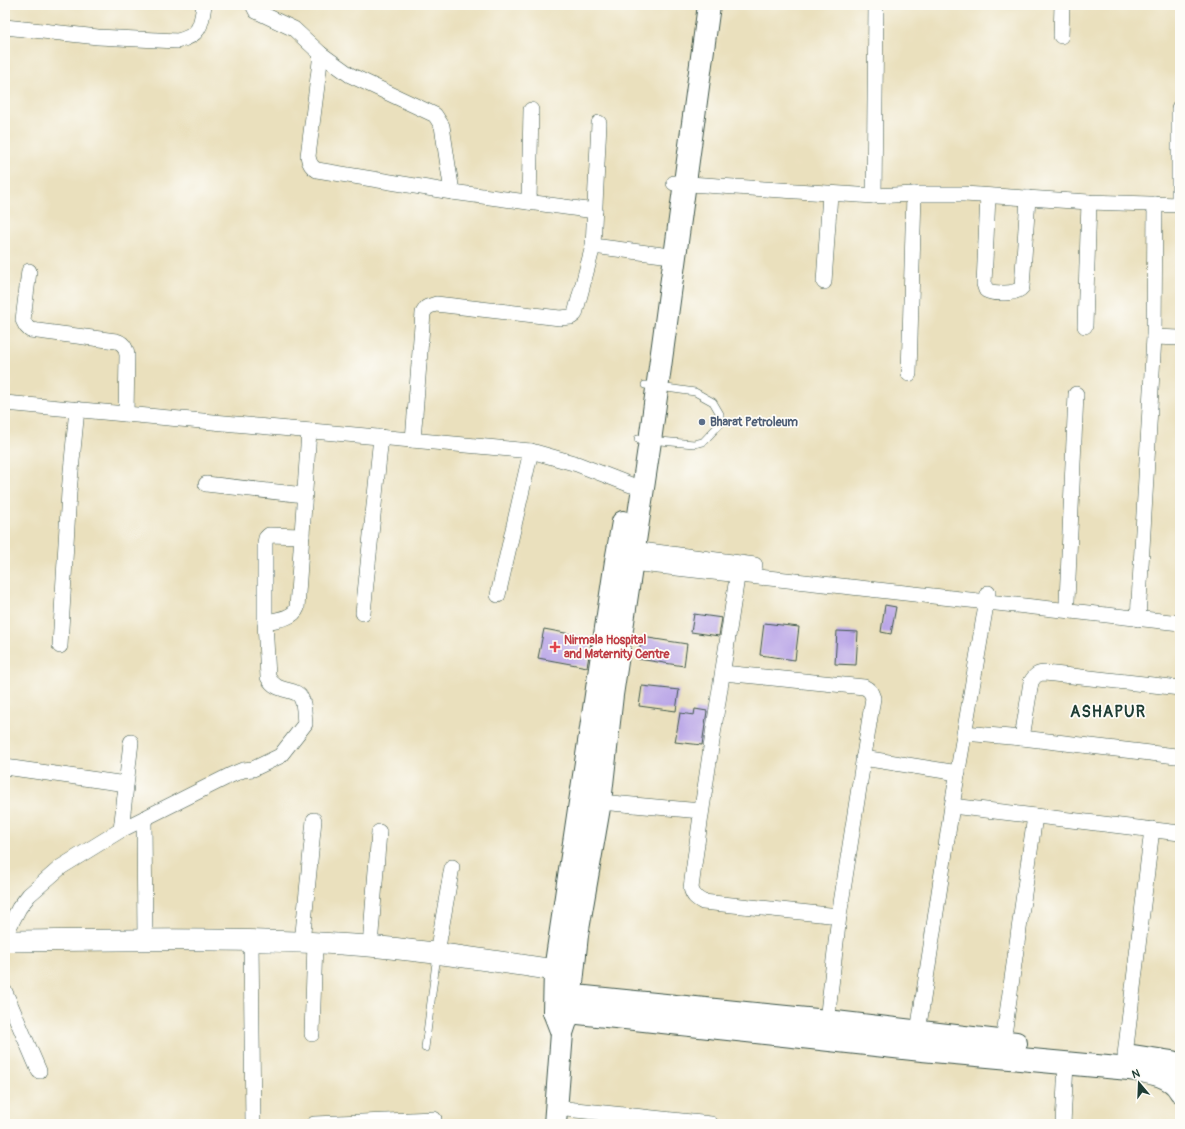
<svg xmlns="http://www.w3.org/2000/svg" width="1185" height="1129" font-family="Pangolin,sans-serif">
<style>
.building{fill:#b9a5e7}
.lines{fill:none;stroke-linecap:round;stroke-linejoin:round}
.lane-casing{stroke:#3d5549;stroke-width:8}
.street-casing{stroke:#3d5549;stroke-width:16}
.secondary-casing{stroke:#3d5549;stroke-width:22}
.primary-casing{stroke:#3d5549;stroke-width:24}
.lane{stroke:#fff;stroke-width:7}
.street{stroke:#fff;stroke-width:15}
.secondary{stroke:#fff;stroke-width:21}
.primary{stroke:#fff;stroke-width:22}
.service-dot{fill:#5c6f8a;stroke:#fdfcf7;stroke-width:1.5}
.health-dot{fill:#e0444e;stroke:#fdfcf7;stroke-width:1.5}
.labels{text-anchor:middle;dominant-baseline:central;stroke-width:3.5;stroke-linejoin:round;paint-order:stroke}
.service-label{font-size:12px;font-weight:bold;fill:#4e5e75;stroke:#fdfcf7;text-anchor:start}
.health-label{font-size:12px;font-weight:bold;fill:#be3a42;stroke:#fdfcf7;text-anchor:start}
.district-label{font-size:16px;font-weight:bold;letter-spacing:1px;fill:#1f3d34;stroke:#fdfcf7}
</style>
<rect width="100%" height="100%" fill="#fdfcf7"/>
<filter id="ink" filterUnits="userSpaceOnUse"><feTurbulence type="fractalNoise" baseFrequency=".025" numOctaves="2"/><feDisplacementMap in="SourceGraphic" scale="8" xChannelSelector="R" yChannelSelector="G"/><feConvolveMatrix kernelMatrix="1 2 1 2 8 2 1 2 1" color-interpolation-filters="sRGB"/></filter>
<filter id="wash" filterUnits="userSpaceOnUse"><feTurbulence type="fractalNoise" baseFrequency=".012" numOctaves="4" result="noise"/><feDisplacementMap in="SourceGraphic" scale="16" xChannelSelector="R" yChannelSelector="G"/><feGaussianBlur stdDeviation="0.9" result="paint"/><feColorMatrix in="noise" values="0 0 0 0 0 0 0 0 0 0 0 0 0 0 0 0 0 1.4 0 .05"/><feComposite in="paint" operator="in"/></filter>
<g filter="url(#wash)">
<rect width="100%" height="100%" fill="#eae0bd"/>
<g id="blocks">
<g class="building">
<polygon points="885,605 896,607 891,634 881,632"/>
<polygon points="694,614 722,618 719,636 691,632"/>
<polygon points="764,623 799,627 795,660 760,655"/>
<polygon points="544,629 592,638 587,667 538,658"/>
<polygon points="837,631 858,632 856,665 835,664"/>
<polygon points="642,637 687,644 684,666 638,659"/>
<polygon points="642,686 679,690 676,711 639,706"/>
<polygon points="695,709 707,711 702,745 675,742 680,713 694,715"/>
</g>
</g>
</g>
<g filter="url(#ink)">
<use href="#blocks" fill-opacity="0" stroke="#3d5549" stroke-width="1"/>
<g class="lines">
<defs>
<g id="lane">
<polyline points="638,439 694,444 703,442 720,424 720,414 713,402 695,392 645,385"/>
<polyline points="425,1048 437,955"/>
</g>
<g id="street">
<polyline points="253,5 256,11 294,29 321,54 350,75 435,115 442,126 452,192"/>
<path d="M5,27L98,37L177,41C200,36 201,26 204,5"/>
<polyline points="1061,36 1062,5"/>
<path d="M321,54L308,156C309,163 311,167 317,170L452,192L595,211"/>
<polyline points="674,183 874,196 914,194 964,194 1089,202 1180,205"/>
<polyline points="874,196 876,5"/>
<path d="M988,196L984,284L986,290C994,294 1016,295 1022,287L1028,198"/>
<polyline points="529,202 531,110"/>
<polyline points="1179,205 1179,108"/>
<polyline points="593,246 663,255"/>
<path d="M29,271L23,320L26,326L30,330L116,341C124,343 126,348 127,355L126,414"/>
<polyline points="824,282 830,194"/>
<polyline points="1085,326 1089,202"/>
<polyline points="1154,337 1180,338"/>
<polyline points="909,374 914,194"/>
<polyline points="5,403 531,451 577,464 631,485"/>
<polyline points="413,440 423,313 427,307 436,304 560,318 571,317 575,314 593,246 599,123"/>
<polyline points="206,484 304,495"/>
<polyline points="633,549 755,565"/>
<polyline points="631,563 1180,623"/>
<path d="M739,564C723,672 705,780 691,888C693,896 696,898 703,902L839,916"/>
<polyline points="498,595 531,451"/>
<polyline points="1067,601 1076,394"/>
<polyline points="363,613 381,437"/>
<polyline points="1138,619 1154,337 1155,204"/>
<path d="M265,622C275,620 293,619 297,608L309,431"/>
<polyline points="60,646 69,492 77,409"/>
<path d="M723,673L864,687C870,690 871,692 873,698L839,916L827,1021"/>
<polyline points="964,733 1022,738 1176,756 1180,756"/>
<path d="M1022,738L1031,682C1035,675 1038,673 1045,673L1180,688"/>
<polyline points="863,758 958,773"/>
<polyline points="5,767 126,784"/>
<polyline points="600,802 701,811"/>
<polyline points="952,806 1180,833"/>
<polyline points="144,819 145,940"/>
<polyline points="121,830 131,742"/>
<path d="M5,935L19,908L29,895L61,867L121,830L231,775L243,770L253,769L280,756L305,724C304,716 305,705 301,698C296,687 276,694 268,677L265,622V543L266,538L269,535L302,536"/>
<polyline points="251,941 253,1124"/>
<polyline points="302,943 314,820"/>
<polyline points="370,946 379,832"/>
<polyline points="437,953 452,867"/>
<polyline points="5,992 39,1071"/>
<polyline points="918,1032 952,806 988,593"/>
<polyline points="312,1034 315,943"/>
<polyline points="1003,1042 1035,816"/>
<polyline points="1125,1055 1152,829"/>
<polyline points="556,1108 711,1124"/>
<polyline points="314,1124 434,1119"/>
<polyline points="1063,1124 1066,1063"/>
</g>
<path id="secondary" d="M5,941C126,940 248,937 369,946C431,951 493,961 555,970"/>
<g id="primary">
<polyline points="555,994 827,1021 1016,1043"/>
<path d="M554,1012H569L922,1050L1129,1069C1146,1072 1171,1074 1180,1091"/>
<polyline points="562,1033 554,1012 555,970 616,561 623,522"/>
<polyline points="1133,1056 1172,1062 1180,1065"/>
<polyline points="555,1124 562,1033 569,1012 577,935 600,802 612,695 650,441 709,5"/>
</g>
</defs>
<use href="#lane" class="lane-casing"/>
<use href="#street" class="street-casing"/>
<use href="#secondary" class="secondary-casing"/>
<use href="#primary" class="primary-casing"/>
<use href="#lane" class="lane"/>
<use href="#street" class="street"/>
<use href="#secondary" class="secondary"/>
<use href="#primary" class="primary"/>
</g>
</g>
<circle class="service-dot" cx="702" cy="422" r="4"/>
<path class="health-dot" d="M553 641h4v4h4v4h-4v4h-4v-4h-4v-4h4z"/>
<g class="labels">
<g class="service-label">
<text x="710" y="422">Bharat Petroleum</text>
</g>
<g class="health-label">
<text x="564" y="640">Nirmala Hospital<tspan x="564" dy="14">and Maternity Centre</tspan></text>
</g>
<g class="district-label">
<text x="1108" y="712">ASHAPUR</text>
</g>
</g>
<rect width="1185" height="1129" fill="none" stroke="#fdfcf7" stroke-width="20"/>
<g transform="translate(1139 1083) rotate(341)" stroke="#fdfcf7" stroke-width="3" paint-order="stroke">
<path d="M0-3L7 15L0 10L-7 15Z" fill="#1f3d34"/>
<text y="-6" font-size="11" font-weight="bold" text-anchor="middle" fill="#1f3d34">N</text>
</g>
</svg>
